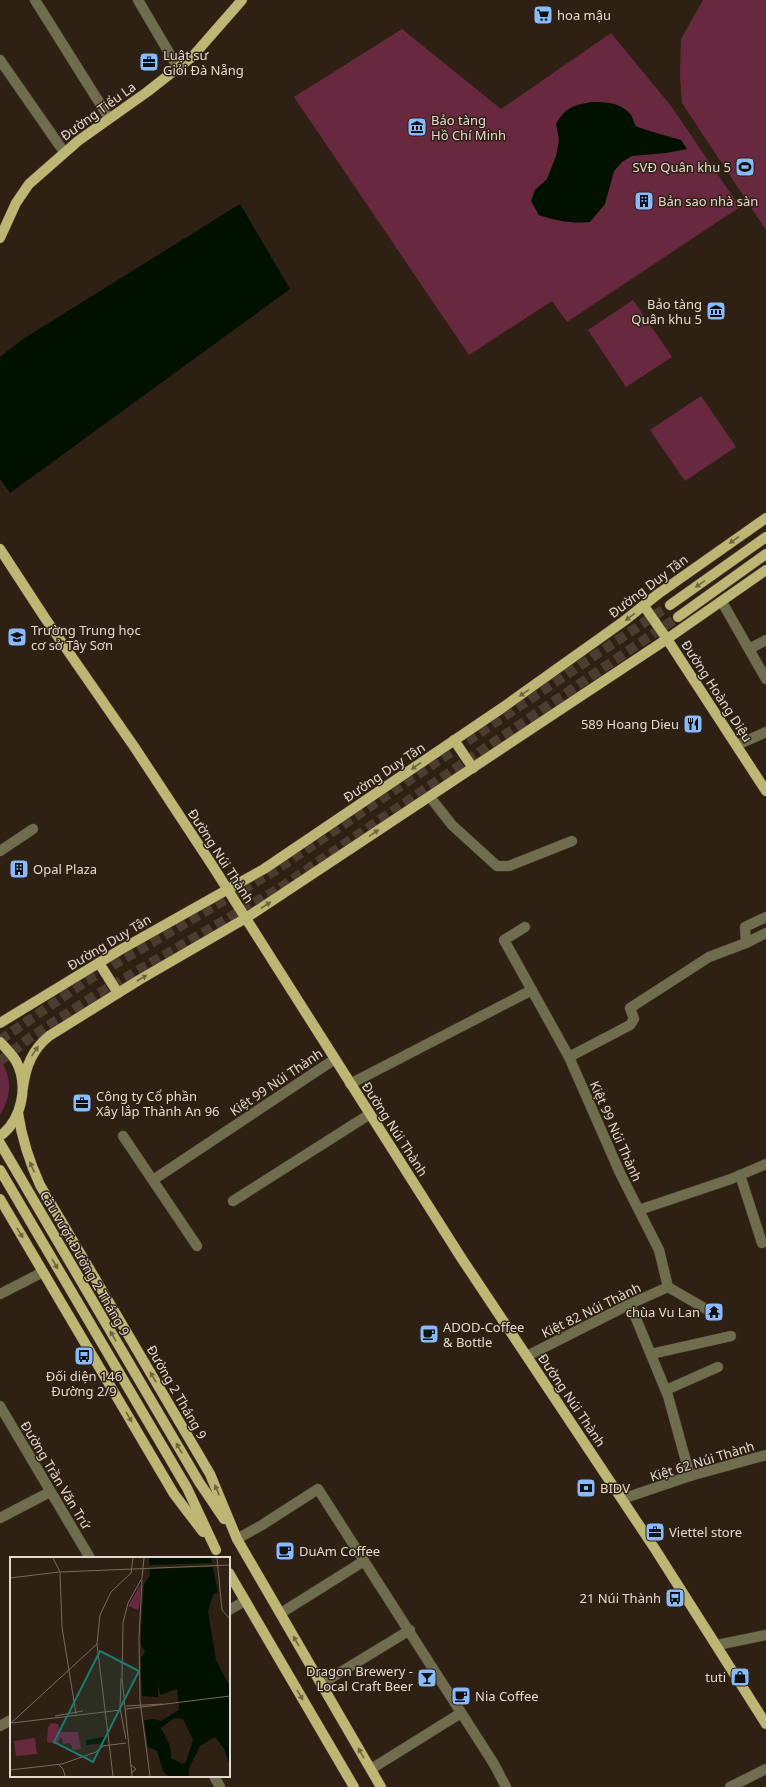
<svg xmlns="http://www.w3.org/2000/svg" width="766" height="1787" font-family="'Noto Sans',sans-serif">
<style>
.green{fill:#682840}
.water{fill:#011100}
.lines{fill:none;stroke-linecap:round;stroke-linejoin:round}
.major-tunnel{stroke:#493d2f;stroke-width:10;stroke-dasharray:10 5;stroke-linecap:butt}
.minor-casing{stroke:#4b3e31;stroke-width:11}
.major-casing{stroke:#4b3e31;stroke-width:11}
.minor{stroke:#706c4e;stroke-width:10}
.major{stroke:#bdb675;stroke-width:10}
.oneway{fill:#6e643f}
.labels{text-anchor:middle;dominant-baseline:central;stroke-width:3;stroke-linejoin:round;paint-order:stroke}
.poi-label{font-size:13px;fill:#e2d9d0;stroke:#2e2113;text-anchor:start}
.street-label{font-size:13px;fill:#e2d9d0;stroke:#2e2113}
.inset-road{fill:none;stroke:#766b5f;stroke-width:1}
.view{fill:#1a7b73;fill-opacity:0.15;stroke:#1a7b73;stroke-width:2}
.inset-edge{fill:none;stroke:#e2d9d0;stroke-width:2}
</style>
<rect width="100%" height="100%" fill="#2e2113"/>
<g class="green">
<polygon points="703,0 766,0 766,230 682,103 680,76 681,39"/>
<polygon points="402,29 501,109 611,33 671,106 740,207 567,322 552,301 469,355 294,97"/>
<polygon points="633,300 672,357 626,387 588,330"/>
<polygon points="701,396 736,447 685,481 650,430"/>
<path d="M0,1058C12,1079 12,1094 0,1115Z"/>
</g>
<g class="water">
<path d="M591,102C605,102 621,102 631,115C633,118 634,124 636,126C641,129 674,138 681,140L687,149L666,153L632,156L622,162L614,171L605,204L590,222C572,224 557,221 539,215L531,201L535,190L547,179L556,156L559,139L556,124C566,107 572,106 591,102Z"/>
<polygon points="240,204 290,289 10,493 0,479 0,357 23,339"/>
</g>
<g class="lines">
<g class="major-tunnel">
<polyline points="0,1040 86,981 271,873 670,605"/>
<polyline points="0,1061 31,1037 96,995 280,888 678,617"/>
</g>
<defs>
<g id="minor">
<polyline points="35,0 109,118"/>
<polyline points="138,0 178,68"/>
<polyline points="0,60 64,152"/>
<polyline points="722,602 766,679"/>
<polyline points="749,649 766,640"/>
<polyline points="737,745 766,732"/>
<polyline points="430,797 452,825 497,866 509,866 572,841"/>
<polyline points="0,851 33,829"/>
<polyline points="525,927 504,940 569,1057 620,1173 659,1250 668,1287"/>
<polyline points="746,943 766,933"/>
<polyline points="569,1057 630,1025 634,1019 630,1008 709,957 746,943 745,927 766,917"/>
<polyline points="350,1084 532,990"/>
<polyline points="123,1136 197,1246"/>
<polyline points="740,1175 762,1243"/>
<polyline points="153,1180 335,1059"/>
<polyline points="233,1201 370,1114"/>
<polyline points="639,1210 731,1179 766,1164"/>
<polyline points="668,1287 706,1309"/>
<polyline points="0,1294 43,1272"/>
<polyline points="630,1304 668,1396 690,1476"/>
<polyline points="651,1354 731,1336"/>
<polyline points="527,1356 630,1304 668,1287"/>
<polyline points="666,1390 718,1367"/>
<polyline points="0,1406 90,1558"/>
<polyline points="622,1499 690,1476 766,1455"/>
<polyline points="0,1518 50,1492"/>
<polyline points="237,1539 262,1525 318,1489 494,1764 506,1787"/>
<polyline points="229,1610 245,1601"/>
<polyline points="281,1613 364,1561"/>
<polyline points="717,1645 766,1635"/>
<polyline points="321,1684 410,1630"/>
<polyline points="0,1726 11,1720"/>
<polyline points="371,1769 461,1713"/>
<polyline points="214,1776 220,1787"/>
<polyline points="730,1787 766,1769"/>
</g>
<g id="major">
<polyline points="0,238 16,203 29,184 78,141 147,92 193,56 242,0"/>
<polyline points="0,549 45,618 135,748 212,865 462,1259 655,1549 766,1724"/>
<polyline points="670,605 766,537"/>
<polyline points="644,606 667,639 766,791"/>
<polyline points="678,617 766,554"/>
<polyline points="454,740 473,768"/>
<polyline points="99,963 118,993"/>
<polyline points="0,1023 120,950 264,869 502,708 624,621 658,594 766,518"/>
<path d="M0,1042C6,1048 11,1053 16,1061C29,1085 22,1120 0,1136"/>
<path d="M23,1087C26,1066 32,1050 49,1036L139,980L246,918L667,639L766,570"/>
<path d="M18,1113C22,1139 29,1161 40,1185L210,1474L237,1539L381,1787"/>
<polyline points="0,1143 199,1482 224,1519"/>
<polyline points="0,1170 187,1488 216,1550"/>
<polyline points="0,1199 174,1494 203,1532"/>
<polyline points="229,1573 354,1787"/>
</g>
</defs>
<use href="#minor" class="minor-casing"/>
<use href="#major" class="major-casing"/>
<use href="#minor" class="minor"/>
<use href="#major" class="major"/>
</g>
<defs><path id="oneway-solid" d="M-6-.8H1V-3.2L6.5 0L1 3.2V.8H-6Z"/></defs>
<g class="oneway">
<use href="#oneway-solid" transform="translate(734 540) rotate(145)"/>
<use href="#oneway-solid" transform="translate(700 584) rotate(145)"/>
<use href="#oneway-solid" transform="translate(630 617) rotate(143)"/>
<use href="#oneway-solid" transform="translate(524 693) rotate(145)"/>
<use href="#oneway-solid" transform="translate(416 766) rotate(146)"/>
<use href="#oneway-solid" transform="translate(374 833) rotate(-34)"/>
<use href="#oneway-solid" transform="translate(266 905) rotate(-33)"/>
<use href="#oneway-solid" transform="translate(142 978) rotate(-30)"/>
<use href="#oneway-solid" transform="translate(35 1051) rotate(-56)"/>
<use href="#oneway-solid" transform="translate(32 1167) rotate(-114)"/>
<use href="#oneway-solid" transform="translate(20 1233) rotate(59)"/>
<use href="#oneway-solid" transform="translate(55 1264) rotate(60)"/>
<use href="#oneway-solid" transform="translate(113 1336) rotate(-120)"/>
<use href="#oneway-solid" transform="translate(153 1377) rotate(-120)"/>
<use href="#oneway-solid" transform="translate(129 1417) rotate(60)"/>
<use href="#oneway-solid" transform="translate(179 1448) rotate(-120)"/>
<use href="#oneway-solid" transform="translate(217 1490) rotate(-113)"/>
<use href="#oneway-solid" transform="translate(296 1641) rotate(-120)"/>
<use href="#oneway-solid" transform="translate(300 1695) rotate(60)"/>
<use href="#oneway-solid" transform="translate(361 1753) rotate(-120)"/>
</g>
<defs>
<symbol id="supermarket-square" viewBox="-11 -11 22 22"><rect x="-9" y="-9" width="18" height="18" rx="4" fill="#88bafc" stroke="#2e2113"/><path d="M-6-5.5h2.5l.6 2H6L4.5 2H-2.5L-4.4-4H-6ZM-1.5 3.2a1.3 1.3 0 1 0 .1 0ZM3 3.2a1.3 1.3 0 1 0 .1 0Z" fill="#111"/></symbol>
<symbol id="office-square" viewBox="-11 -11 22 22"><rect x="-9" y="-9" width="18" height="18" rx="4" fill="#88bafc" stroke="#2e2113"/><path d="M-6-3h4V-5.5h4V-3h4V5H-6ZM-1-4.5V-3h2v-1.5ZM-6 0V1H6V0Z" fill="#111"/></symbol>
<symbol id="museum-square" viewBox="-11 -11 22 22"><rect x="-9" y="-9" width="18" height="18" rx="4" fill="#88bafc" stroke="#2e2113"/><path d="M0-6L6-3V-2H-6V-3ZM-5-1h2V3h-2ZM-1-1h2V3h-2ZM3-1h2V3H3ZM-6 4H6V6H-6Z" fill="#111"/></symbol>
<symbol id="stadium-square" viewBox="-11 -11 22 22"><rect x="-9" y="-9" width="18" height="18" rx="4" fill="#88bafc" stroke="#2e2113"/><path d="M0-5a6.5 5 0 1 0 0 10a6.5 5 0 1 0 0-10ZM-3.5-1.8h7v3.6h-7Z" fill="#111"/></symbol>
<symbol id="building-square" viewBox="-11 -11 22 22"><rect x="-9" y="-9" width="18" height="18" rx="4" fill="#88bafc" stroke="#2e2113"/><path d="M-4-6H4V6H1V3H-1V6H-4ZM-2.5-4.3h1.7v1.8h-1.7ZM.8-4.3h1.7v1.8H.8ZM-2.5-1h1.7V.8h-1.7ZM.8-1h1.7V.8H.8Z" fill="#111"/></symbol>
<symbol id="school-square" viewBox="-11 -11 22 22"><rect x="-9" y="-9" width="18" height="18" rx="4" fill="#88bafc" stroke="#2e2113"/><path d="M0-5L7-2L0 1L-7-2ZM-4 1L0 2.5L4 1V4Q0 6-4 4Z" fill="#111"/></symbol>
<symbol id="restaurant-square" viewBox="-11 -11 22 22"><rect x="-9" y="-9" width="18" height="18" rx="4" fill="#88bafc" stroke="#2e2113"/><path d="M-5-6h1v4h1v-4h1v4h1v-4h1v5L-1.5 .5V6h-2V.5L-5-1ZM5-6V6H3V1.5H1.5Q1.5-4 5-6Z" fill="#111"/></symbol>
<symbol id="temple-square" viewBox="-11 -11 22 22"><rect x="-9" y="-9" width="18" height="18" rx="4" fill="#88bafc" stroke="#2e2113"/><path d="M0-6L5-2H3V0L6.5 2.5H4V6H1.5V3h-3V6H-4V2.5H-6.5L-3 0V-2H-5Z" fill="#111"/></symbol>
<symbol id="cafe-square" viewBox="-11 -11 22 22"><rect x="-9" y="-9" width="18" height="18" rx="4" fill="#88bafc" stroke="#2e2113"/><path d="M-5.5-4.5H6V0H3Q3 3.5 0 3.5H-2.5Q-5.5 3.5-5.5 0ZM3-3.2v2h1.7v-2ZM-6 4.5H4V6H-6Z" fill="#111"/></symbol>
<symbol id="bus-square" viewBox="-11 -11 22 22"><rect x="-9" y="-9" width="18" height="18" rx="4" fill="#88bafc" stroke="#2e2113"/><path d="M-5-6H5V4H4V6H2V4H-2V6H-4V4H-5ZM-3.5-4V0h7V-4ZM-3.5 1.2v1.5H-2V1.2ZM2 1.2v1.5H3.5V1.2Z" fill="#111"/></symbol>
<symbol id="bank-square" viewBox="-11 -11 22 22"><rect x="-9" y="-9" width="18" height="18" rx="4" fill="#88bafc" stroke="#2e2113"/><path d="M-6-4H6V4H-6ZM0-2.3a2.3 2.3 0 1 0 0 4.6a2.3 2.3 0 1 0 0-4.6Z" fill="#111"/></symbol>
<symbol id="shop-square" viewBox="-11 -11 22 22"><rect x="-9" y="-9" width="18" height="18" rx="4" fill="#88bafc" stroke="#2e2113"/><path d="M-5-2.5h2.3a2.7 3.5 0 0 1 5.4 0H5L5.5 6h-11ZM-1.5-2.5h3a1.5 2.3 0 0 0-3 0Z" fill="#111"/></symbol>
<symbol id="bar-square" viewBox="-11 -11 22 22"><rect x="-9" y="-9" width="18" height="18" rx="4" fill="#88bafc" stroke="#2e2113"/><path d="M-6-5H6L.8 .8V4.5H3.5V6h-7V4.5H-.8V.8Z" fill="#111"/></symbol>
</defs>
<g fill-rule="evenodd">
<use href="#supermarket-square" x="532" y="4" width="22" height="22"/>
<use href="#office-square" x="138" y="51" width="22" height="22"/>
<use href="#museum-square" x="406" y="116" width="22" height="22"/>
<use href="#stadium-square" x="734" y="156" width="22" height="22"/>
<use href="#building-square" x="633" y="190" width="22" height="22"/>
<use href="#museum-square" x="705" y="300" width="22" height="22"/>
<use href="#school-square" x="6" y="626" width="22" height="22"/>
<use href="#restaurant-square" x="682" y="713" width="22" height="22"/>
<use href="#building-square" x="8" y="858" width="22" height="22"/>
<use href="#office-square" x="71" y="1092" width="22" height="22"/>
<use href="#temple-square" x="703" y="1301" width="22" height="22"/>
<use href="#cafe-square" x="418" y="1323" width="22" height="22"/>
<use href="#bus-square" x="73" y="1345" width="22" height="22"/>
<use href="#bank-square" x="575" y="1477" width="22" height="22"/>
<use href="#office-square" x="644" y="1521" width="22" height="22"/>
<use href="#cafe-square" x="274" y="1540" width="22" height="22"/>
<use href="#bus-square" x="664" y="1587" width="22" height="22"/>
<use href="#shop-square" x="729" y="1666" width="22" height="22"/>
<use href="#bar-square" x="416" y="1667" width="22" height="22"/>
<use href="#cafe-square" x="450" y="1685" width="22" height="22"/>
</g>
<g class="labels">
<g class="poi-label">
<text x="557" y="15">hoa mậu</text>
<text x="163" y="55">Luật sư<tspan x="163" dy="15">Giỏi Đà Nẵng</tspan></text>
<text x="431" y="120">Bảo tàng<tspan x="431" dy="15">Hồ Chí Minh</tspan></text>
<text x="731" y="167" text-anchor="end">SVĐ Quân khu 5</text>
<text x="658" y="201">Bản sao nhà sàn</text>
<text x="702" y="304" text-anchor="end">Bảo tàng<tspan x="702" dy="15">Quân khu 5</tspan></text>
<text x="31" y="630">Trường Trung học<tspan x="31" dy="15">cơ sở Tây Sơn</tspan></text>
<text x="679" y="724" text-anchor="end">589 Hoang Dieu</text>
<text x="33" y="869">Opal Plaza</text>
<text x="96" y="1096">Công ty Cổ phần<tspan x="96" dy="15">Xây lắp Thành An 96</tspan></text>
<text x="700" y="1312" text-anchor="end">chùa Vu Lan</text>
<text x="443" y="1327">ADOD-Coffee<tspan x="443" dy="15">&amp; Bottle</tspan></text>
<text x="84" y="1376" text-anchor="middle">Đối diện 146<tspan x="84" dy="15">Đường 2/9</tspan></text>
<text x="600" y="1488">BIDV</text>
<text x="669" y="1532">Viettel store</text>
<text x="299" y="1551">DuAm Coffee</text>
<text x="661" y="1598" text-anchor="end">21 Núi Thành</text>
<text x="413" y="1671" text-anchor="end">Dragon Brewery -<tspan x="413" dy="15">Local Craft Beer</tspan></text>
<text x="726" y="1677" text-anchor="end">tuti</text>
<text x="475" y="1696">Nia Coffee</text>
</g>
<g class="street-label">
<text transform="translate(98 111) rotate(-36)">Đường Tiểu La</text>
<text transform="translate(648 586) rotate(-37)">Đường Duy Tân</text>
<text transform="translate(717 691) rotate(57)">Đường Hoàng Diệu</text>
<text transform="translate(384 772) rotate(-34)">Đường Duy Tân</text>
<text transform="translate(221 856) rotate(57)">Đường Núi Thành</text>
<text transform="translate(109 942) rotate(-31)">Đường Duy Tân</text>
<text transform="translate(276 1082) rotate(-34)">Kiệt 99 Núi Thành</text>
<text transform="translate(395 1129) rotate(57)">Đường Núi Thành</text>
<text transform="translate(616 1131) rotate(66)">Kiệt 99 Núi Thành</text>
<text transform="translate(85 1263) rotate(60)">Cầu vượt Đường 2 Tháng 9</text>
<text transform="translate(591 1310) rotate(-26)">Kiệt 82 Núi Thành</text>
<text transform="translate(177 1392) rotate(60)">Đường 2 Tháng 9</text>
<text transform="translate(572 1400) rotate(56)">Đường Núi Thành</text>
<text transform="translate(702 1461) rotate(-17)">Kiệt 62 Núi Thành</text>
<text transform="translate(56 1475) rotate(59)">Đường Trần Văn Trứ</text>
</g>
</g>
<g transform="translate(10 1557)">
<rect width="220" height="220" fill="#2e2113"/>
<path d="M131,27L129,52L128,53L118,49ZM41,166L48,167L50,175H68L71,192L63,193L60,186L53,187L51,180L47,187L37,185L38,170ZM25,181L27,197L6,199L4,184Z" fill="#682840"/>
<path d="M137,1H201L208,35L203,38L198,54L206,103L220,130V209L214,192L206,181H203L190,189L179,211V219H158L153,214L147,194L138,190L134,163L143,162L151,164L169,153V148L167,132L150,138L148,127V140L132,139L131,101L135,94L131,89V73L134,27L140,19L139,1ZM164,161L173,162L183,183L176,205L172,207L161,201L160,189L151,171ZM95,180L96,186L76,188V183Z" fill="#011100" fill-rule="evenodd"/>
<path d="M204,6V10L138,12V8Z" fill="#2e2113"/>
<path class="inset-road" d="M43,1L49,13M207,1L212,53L220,62M49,13L50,15L220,8M50,15L52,70L66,157M0,21L49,15M132,23L129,81L130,144L140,219M87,87L103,219M111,121L110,151L116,182M116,149L153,147M116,152L220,139M45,159L73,154M2,166L111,153M0,167L87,87L90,58L101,35L121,16L123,1M49,208L53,212L55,219M121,208L126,212L121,216M0,213L52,207L86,195L93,189L116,186M122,219L112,121L113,66L118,46L132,21L134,1"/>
<path class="view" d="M90,94L129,114L83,205L44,185Z"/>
<rect width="220" height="220" class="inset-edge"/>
</g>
</svg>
